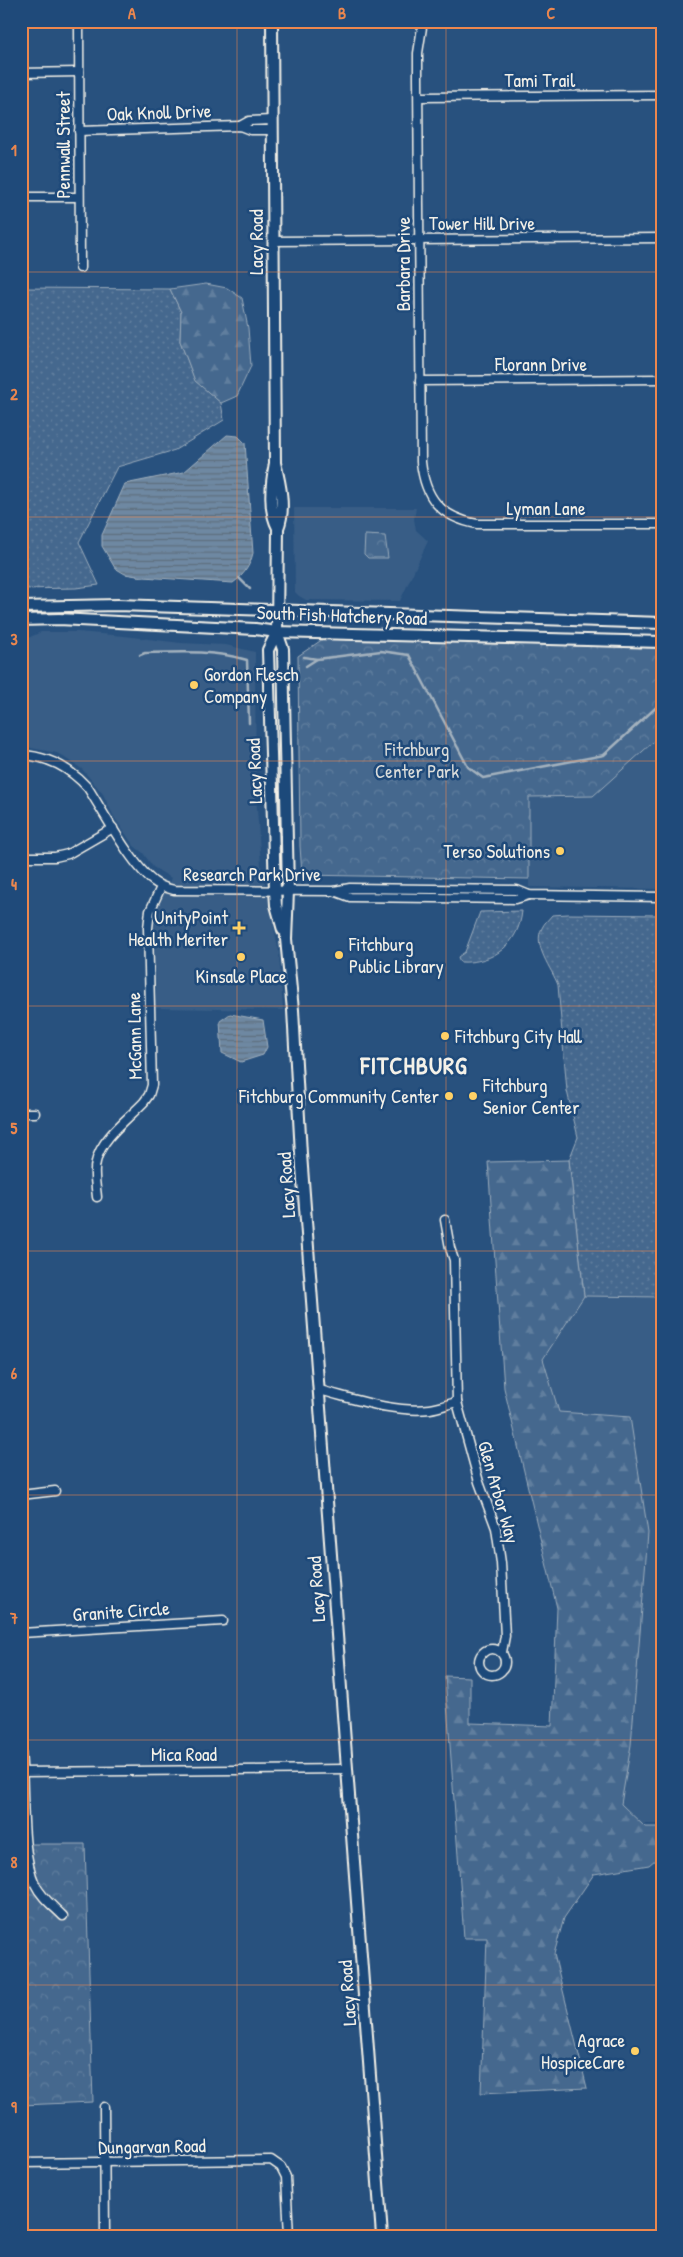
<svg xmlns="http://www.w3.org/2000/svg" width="683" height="2257" font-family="'Patrick Hand',sans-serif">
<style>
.built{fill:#375d86}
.grass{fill:url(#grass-dots);stroke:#9cacbb}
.forest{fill:url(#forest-firs);stroke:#9cacbb}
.park{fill:url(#park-crowns);stroke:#9cacbb}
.water{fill:url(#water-rules);stroke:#a4b2be}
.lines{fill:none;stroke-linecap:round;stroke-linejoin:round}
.stream{stroke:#a4b2be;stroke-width:2.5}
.street-casing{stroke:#f4f1e8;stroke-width:11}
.secondary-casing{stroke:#f4f1e8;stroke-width:14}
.street{stroke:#1f4a7a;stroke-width:8}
.secondary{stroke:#1f4a7a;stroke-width:10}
.grid{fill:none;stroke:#ec874e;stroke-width:1;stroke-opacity:0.55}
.poi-dot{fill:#ffd166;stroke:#1f4a7a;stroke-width:2}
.labels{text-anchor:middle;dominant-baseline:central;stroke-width:5;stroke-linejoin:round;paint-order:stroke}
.street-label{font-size:19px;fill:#f4f1e8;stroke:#1f4a7a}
.poi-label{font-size:19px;fill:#f4f1e8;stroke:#1f4a7a;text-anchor:start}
.park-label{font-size:19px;fill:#dadcda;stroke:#1f4a7a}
.district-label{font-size:24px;font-weight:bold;letter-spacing:1px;fill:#f4f1e8;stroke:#1f4a7a}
.neatline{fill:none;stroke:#ec874e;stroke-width:2}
.grid-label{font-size:16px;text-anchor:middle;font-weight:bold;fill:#ec874e}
</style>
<defs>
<pattern id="grass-dots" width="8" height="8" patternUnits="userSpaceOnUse" patternTransform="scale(1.25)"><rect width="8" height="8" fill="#45688e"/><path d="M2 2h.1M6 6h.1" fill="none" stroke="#607e9e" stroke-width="1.8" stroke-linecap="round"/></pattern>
<pattern id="forest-firs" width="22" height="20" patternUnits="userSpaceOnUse" patternTransform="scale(1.25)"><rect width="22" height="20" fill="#45688e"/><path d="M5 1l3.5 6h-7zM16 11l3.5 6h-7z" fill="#607e9e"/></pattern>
<pattern id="park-crowns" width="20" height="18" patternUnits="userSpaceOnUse" patternTransform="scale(1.25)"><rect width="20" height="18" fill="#45688e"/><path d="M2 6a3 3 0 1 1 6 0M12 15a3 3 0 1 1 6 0" fill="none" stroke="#607e9e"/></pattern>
<pattern id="water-rules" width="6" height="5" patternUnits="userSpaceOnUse" patternTransform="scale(1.25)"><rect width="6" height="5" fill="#6e88a2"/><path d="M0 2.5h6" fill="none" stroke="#5f6e7d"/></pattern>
</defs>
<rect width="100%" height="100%" fill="#28517e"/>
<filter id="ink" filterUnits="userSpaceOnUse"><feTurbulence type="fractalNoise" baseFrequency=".02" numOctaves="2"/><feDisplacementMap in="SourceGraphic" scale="10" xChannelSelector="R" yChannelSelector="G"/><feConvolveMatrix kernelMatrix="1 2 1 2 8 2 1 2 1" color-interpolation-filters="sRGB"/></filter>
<g filter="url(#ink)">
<g class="built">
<polygon points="294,508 416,508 414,519 416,530 428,541 400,601 306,600 299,596 295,592"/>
<polygon points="41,632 78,632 124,636 181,643 226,645 255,652 256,794 261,865 279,952 283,1010 156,1008 154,928 157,910 171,878 153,867 143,853 134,846 114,817 103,794 82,769 57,753 21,746 21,638 28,638"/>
<polygon points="662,734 662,889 529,887 529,797 593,796"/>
<polygon points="584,1296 662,1297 662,1824 617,1824 630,1417 559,1412 543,1359"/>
</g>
<g class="grass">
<polygon points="21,288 170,289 181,312 180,341 195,380 221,403 224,420 175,450 117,467 79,542 99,585 76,588 21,589"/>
<path d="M522,911C519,944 493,964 460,962L458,957L465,952L480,912Z"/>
<path d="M568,914L662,915V1297L584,1296L569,1160L578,1137L567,1091L558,985C552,969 532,945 542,928C544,923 549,919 552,915Z"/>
</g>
<g class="forest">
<polygon points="206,284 227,288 242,298 248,328 251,366 237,396 221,403 195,381 180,341 181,312 170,289"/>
<polygon points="569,1160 584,1296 543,1359 559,1412 630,1417 648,1533 631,1745 621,1804 645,1827 662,1827 662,1854 649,1865 594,1874 564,1918 554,1954 587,2088 481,2093 487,1938 464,1938 445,1676 470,1677 470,1723 552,1726 557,1608 504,1388 488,1162"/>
</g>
<g class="park">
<polygon points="365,535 385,536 388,558 368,558 364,554"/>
<polygon points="323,639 662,648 662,734 593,796 529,797 529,879 302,875 300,846 298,656"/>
<polygon points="21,1844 85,1844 93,2102 21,2105"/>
</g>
<g class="water">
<path d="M227,435L238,436L245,443L253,553C250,566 244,575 233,583L143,577L125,574L115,568L102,546V535L125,484L184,472Z"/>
<polygon points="230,1014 263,1020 267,1047 263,1055 241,1062 222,1053 220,1021"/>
</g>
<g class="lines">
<g class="stream">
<polyline points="239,578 250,589"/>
<path d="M140,655L145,653C179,652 214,650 247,660L249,723"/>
<polyline points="304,657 317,659 381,651 409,655 468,767 483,778 604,755 662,702"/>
<polyline points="306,666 317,659"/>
</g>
<defs>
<g id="street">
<polyline points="79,21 80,268"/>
<path d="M423,21L418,53V78L421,462C425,498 440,517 477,524H662"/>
<polyline points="21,73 79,72"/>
<polyline points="419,97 662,95"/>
<polyline points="240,126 249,121 272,120"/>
<polyline points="79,131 240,126 250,130 272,130"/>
<polyline points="21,197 79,197"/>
<polyline points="273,241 662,238"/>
<polyline points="420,381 662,379"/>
<path d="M21,755C49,756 70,768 88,788C104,813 131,864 153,881C159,886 166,888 174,890L334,891L350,888L517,890L529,895L662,897"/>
<polyline points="21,857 55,857 68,854 113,828"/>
<polyline points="334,891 350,897 516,899 529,895"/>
<polyline points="21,1113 35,1113"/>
<path d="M97,1197C96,1186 93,1173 96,1162C101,1138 128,1119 144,1102L149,1095L152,1085L148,928L150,911L161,887"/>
<polyline points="445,1220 450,1248 454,1260 457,1402 479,1482 496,1528 501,1563 505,1636 502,1652"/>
<path d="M319,1390C355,1399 393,1413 430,1409C439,1408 448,1404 457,1402"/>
<polyline points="21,1495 55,1491"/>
<polyline points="21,1633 223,1621"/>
<circle cx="492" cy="1662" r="13"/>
<path d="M21,1751C25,1788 20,1852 35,1884C41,1897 53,1906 63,1916"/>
<polyline points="21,1772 346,1769"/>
<polyline points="104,2107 105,2236"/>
<polyline points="21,2163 271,2160 281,2167 286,2177 289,2236"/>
</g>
<g id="secondary">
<path d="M272,21L275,463C271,483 268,510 278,528"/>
<path d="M275,463C280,483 286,509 278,528L277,632L283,649L288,891L286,939L293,1010L301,1154L382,2236"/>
<polyline points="21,607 118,605 662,623"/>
<polyline points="21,620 59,619 255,629 277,632 662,642"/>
<polyline points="277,632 268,650 275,891 276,905 283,930"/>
</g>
</defs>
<use href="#street" class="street-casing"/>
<use href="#secondary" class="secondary-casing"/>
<use href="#street" class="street"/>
<use href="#secondary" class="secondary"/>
</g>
</g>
<path class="grid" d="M237,21V2236M446,21V2236M21,272H662M21,517H662M21,761H662M21,1006H662M21,1251H662M21,1495H662M21,1740H662M21,1985H662"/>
<g class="poi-dot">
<circle cx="194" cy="685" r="5"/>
<circle cx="560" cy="851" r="5"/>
<path d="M236.5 920.5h5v5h5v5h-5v5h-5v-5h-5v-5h5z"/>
<circle cx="339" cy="955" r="5"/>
<circle cx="241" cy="957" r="5"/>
<circle cx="445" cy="1036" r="5"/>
<circle cx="449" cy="1096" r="5"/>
<circle cx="473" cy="1096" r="5"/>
<circle cx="635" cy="2051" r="5"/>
</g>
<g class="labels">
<g class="street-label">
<text x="540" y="80">Tami Trail</text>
<text transform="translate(159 112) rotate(-2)">Oak Knoll Drive</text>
<text transform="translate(63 145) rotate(-90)">Pennwall Street</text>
<text x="482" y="223">Tower Hill Drive</text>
<text transform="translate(256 242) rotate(-90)">Lacy Road</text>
<text transform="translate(403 264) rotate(-90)">Barbara Drive</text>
<text x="541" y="364">Florann Drive</text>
<text x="546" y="508">Lyman Lane</text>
<text transform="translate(342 615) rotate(2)">South Fish Hatchery Road</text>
<text transform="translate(254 771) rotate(-92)">Lacy Road</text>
<text x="252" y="874">Research Park Drive</text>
<text transform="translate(134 1036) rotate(-91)">McGann Lane</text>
<text transform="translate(286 1185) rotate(-94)">Lacy Road</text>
<text transform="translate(499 1492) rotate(74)">Glen Arbor Way</text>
<text transform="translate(316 1589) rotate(-94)">Lacy Road</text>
<text transform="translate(121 1611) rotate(-4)">Granite Circle</text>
<text x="184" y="1754">Mica Road</text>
<text transform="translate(347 1993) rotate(-94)">Lacy Road</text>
<text transform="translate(152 2146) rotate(-1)">Dungarvan Road</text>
</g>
<g class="poi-label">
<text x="204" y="674">Gordon Flesch<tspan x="204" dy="22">Company</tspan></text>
<text x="550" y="851" text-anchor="end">Terso Solutions</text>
<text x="228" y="917" text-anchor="end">UnityPoint<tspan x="228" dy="22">Health Meriter</tspan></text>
<text x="349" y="944">Fitchburg<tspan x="349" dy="22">Public Library</tspan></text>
<text x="241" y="976" text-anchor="middle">Kinsale Place</text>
<text x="455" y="1036">Fitchburg City Hall</text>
<text x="483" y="1085">Fitchburg<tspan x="483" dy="22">Senior Center</tspan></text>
<text x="439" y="1096" text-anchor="end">Fitchburg Community Center</text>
<text x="625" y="2040" text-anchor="end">Agrace<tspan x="625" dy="22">HospiceCare</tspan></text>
</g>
<g class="park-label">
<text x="417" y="749">Fitchburg<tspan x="417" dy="22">Center Park</tspan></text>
</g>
<g class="district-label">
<text x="414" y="1065">FITCHBURG</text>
</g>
</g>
<rect width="683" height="2257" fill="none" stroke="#1f4a7a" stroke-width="55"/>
<rect x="28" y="28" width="628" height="2202" class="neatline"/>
<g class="grid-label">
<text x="132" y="19">A</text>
<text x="342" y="19">B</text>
<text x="551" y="19">C</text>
<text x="14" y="156">1</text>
<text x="14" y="400">2</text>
<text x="14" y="645">3</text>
<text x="14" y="890">4</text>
<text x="14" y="1134">5</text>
<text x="14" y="1379">6</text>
<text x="14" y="1624">7</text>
<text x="14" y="1868">8</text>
<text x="14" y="2113">9</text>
</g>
</svg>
